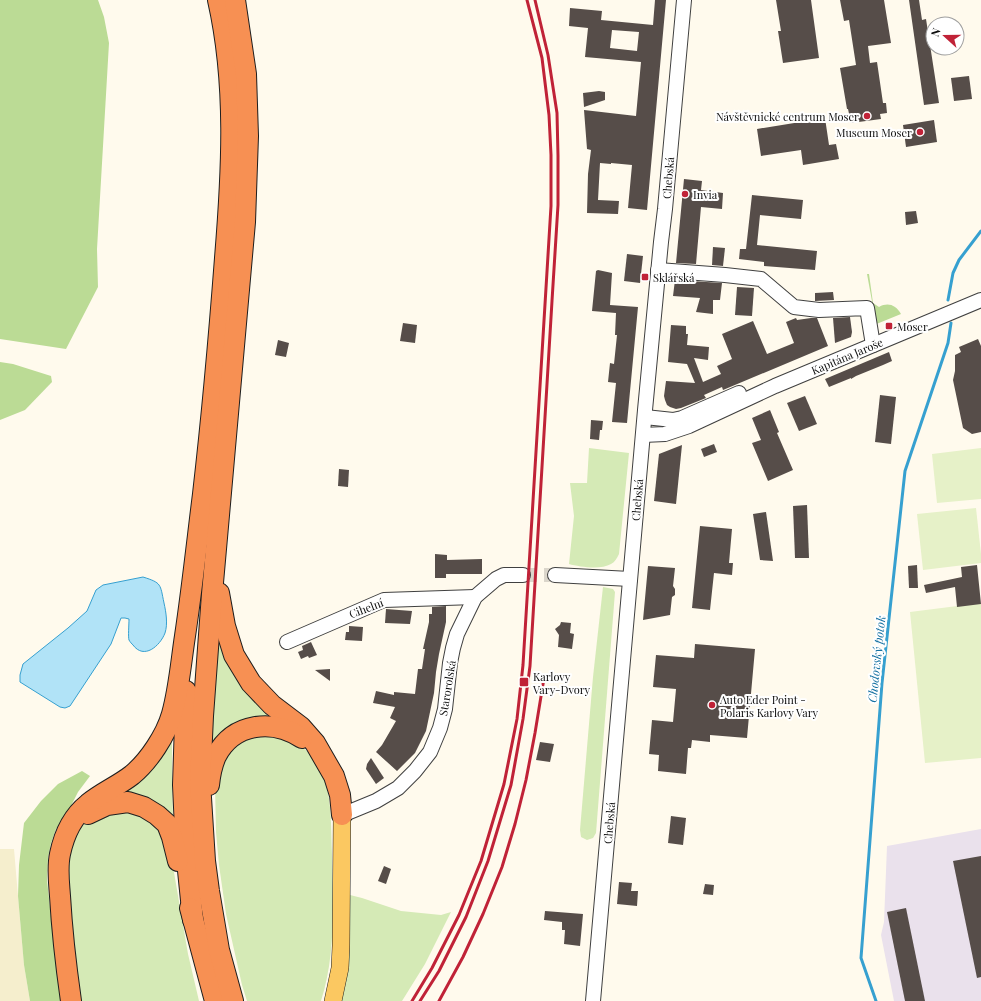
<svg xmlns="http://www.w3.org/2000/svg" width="981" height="1001" font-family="'Playfair Display',serif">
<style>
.industrial{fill:#eae1ec}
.farmland{fill:#f5eecd}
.green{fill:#d5eab6}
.forest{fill:#bbdb95}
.pitch{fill:#e6f1c8}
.water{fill:#b1e3f7;stroke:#36a0d0}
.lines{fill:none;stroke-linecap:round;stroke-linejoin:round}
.stream{stroke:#36a0d0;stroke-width:3}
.building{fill:#564d49;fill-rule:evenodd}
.minor-tunnel{stroke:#dbd6cb;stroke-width:14;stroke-dasharray:14 7;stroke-linecap:butt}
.minor-casing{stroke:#404040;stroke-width:16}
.major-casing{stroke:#1e1e1e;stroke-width:18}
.highway-casing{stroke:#1e1e1e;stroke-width:22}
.minor{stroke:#fff;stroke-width:14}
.major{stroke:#fbc861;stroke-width:17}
.highway{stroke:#f79053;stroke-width:20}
.rail{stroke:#c02237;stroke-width:3}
.poi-dot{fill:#c02237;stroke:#fff;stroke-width:1.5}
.labels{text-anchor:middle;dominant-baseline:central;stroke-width:4;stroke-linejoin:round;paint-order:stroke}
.poi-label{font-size:11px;fill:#0d0d0d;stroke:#fff;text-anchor:start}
.street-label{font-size:11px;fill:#0d0d0d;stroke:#fff}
.water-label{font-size:12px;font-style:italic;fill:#1470a1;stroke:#fff}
</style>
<rect width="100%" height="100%" fill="#fffaed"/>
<polygon class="industrial" points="981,829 981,1001 894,1001 881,935 884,922 887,846"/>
<polygon class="farmland" points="0,849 14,849 18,896 24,965 30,1001 0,1001"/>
<g class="green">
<path d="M589,448L629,453L619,554C617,558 615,562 611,564C601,570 580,567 569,564L574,516L570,483H587Z"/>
<polygon points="603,587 613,589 615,592 596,833 593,838 587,840 581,837 580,830 593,677"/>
<path d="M218,637H219C223,647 225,657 230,667C234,676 240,686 247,693C253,700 266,707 267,717L211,749L212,728Z"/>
<path d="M269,733C284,739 304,744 313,758C317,764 323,773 325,779C332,804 331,830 332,855C333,904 336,954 321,1001H247L242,985L226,914L219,865L216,832L215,785L221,761L241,740Z"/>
<polygon points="172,738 172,778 173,820 120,791"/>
<polygon points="133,808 159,825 170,849 188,954 199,1001 78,1001 66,902 69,850 76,834 87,820"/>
<path d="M350,895L362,898L401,911L441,915L451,912L425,964L402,1001H341C351,967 349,931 350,895Z"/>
</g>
<g class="forest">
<polygon points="0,0 98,0 104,17 109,43 97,249 98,287 66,349 0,339"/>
<path d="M867,274H869L873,303L879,307C888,302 896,305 901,314L874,325V312Z"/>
<polygon points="0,362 13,364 51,376 52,382 25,410 0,420"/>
<polygon points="82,771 90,776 78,792 66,816 56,829 51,843 48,858 47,880 56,962 62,1001 30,1001 24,965 18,896 19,865 24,823 41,801 58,784"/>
</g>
<g class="pitch">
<polygon points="981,448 981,499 937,503 932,454"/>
<polygon points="976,508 981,554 981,563 923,570 917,514"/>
<polygon points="981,603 981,758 925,763 910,612"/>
</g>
<path class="water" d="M143,577C162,583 160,584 164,603C166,612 168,624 165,633C160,646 144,660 133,645C132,644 130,642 129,640C128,637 129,624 129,619L125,618H121L111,644L70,706L65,708L60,707L20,682V675L23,664L68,628L87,611L96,590L103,585Z"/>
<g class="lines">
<g class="stream">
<polyline points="948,300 953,273 959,260 981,231"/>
<polyline points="876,1001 861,958 882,683 905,471 948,343 951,323"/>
</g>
</g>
<g class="building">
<path d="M655,0H666L647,210L628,208L632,165L611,163V164L600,163L598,200L619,201L618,214L587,213L588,174L591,150L587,149L584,110L636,116L641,62L585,57L588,28L569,26L570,8L602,11L601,20L653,25ZM612,30L639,32L637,51L610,48Z"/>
<polygon points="776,0 811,0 819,58 783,63 778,31 781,31"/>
<polygon points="840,0 884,0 891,43 868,46 870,63 877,62 883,103 886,103 887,113 880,114 881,119 851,123 848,109 847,109 840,68 856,65 849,20 844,21"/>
<polygon points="909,0 919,0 922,20 926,19 939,103 924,105"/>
<polygon points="969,76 972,99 954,101 951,78"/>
<polygon points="599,91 605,92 605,100 584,107 583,93"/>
<polygon points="825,118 829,145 836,144 839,159 803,165 801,150 761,156 757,129"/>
<polygon points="934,120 937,142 906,147 903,125"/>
<polygon points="684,179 702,181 701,190 723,193 722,209 701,207 696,264 676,263"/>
<polygon points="752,195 803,200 801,219 760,215 757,245 817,251 815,270 764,266 764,262 739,259 740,249 746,249"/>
<polygon points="916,211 918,223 906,225 905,212"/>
<polygon points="713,247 725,248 723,266 712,265"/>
<polygon points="627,254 643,256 640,283 624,281"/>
<polygon points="598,270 612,273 610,305 638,307 627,423 612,422 616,383 608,382 610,363 614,364 617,335 615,335 616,313 592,311 596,271"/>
<polygon points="675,280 722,283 720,300 713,300 713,314 696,312 700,298 673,296"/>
<polygon points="737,287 754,288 752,316 735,315"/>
<polygon points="833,292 834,300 815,301 815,293"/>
<polygon points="850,317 852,332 851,337 835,343 833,318"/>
<polygon points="796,318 797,320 811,318 817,318 828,346 723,390 722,387 704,395 706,398 681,408 676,409 670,407 667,405 665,400 664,396 666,381 695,383 687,364 668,362 671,325 686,326 686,334 688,334 687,345 709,347 708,360 694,358 703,382 721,374 717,366 732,359 722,334 753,321 767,354 794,343 786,322"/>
<polygon points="403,323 417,325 415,343 400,341"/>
<polygon points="978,339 981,346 981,432 972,434 963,428 953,380 955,371 955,355 961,352 959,347"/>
<polygon points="278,340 289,343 286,357 275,355"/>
<polygon points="889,352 892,361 883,365 856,376 851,379 851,378 829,387 825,379"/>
<polygon points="880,395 896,397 891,444 875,442"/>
<polygon points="805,396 817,424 799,431 787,403"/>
<polygon points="770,410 779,432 777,433 793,470 768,481 752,443 761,440 752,418"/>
<polygon points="591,420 603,421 602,430 600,430 599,440 590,439"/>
<polygon points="714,444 717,452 704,457 701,449"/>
<polygon points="682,445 676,504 654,501 659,454"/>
<polygon points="339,469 349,470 348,487 338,486"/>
<polygon points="807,505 809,558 795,558 793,506"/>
<polygon points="766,512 773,561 760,560 753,514"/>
<polygon points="700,526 732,529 729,563 733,563 732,575 714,573 710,610 692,608"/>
<polygon points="435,554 447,555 447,560 482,559 482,574 446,574 446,578 435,578"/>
<polygon points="917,565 918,588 909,588 908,566"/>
<polygon points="977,565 981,604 957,607 955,587 926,593 924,585 962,577 961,567"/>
<polygon points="648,566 675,568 673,586 675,589 675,595 672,597 670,615 643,620"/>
<polygon points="446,606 446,622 439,654 436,672 434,693 426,731 415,753 397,771 376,752 382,745 396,721 390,718 395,707 373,703 376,691 394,695 394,692 415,694 418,669 422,669 425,649 423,649 429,622 429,614 432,614 432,607"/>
<polygon points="386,609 412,611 410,624 385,623"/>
<polygon points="561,622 571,623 570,633 574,634 572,649 558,647 559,635 555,629 560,625"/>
<polygon points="349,626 363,627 362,641 345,640 346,632 349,632"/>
<polygon points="311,642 317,655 309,658 308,656 301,659 298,652 303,650 302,646"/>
<polygon points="695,644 755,649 747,738 710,735 710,742 692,740 691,748 688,748 686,774 658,771 659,755 649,754 652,720 673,722 676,689 653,687 656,655 694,658"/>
<polygon points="330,669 330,681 315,670"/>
<polygon points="540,742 554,744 550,762 536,760"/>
<polygon points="371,758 384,778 376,784 366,769 367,764"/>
<polygon points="671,816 686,818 683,845 668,843"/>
<polygon points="981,856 981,977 977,978 953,861"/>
<polygon points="384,866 391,869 386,884 378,881"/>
<polygon points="619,882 632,883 631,891 638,891 637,906 617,904"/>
<polygon points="705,884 714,885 713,895 703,894"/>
<polygon points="906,908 925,1001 905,1001 887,912"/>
<polygon points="545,911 583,914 580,946 564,944 565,930 562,930 562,922 544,920"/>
</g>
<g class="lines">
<polyline class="minor-tunnel" points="523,575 555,575"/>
<defs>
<g id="minor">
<polyline points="658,270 725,275 761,279 794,307 819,310 867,308 873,345"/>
<polyline points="645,417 673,420 682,418 739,393"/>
<polyline points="643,435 665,434 689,426 775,386 981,300"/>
<polyline points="555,575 630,579"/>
<polyline points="287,642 384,600 475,597"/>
<polyline points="342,815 376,801 398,788 415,771 430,752 440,728 445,709 450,663 453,648 457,634 475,597 496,579 504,575 523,575"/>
<polyline points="593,1001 645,410 661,242 665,209 684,0"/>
</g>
<polyline id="major" points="333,1001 340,968 341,946 342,815"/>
<g id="highway">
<polyline points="219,593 225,626 234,655 251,683 272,705 301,727 315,743 334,776 340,795 342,815"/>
<polyline points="186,691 183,785 186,851 193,920"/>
<path d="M209,785C210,775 212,765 216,756C234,722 273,719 302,738"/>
<polyline points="88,814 107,805 128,802 144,807 157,815 167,824 172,837 178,861"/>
<polyline points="190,908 215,1001"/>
<path d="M71,1001C66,966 62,931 60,896C59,882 57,868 60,854C64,835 73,816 88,804C101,793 118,786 132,775C149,761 166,735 172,714C179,689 181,662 185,636C192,589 197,542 203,494C212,416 219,337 225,258C232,172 237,84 218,0"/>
<polyline points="233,1001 219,950 209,891 205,861 200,782 203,716 212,594 245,222 248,136 246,74 235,0"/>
</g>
</defs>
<use href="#minor" class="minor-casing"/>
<use href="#major" class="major-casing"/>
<use href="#highway" class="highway-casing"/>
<use href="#minor" class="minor"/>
<use href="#major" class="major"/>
<use href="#highway" class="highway"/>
<g class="rail">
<polyline points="412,1001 432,968 459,915 481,861 504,784 517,719 523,665 551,206 551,155 549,115 542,58 527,0"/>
<polyline points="420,1001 439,971 466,917 488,861 511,785 523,719 530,666 552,301 558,205 558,156 557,113 548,55 535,0"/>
<polyline points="439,1001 463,957 483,914 502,867 515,824 526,780 535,733 544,678"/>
</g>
</g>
<g class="poi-dot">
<circle cx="867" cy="116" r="4"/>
<circle cx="920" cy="132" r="4"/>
<circle cx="685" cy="194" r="4"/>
<rect x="641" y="273" width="8" height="8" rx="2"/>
<rect x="885" y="322" width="8" height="8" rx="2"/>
<rect x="519" y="677" width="10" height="10" rx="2"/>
<circle cx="712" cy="705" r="4"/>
</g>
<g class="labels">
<g class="poi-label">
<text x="859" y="116" text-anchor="end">Návštěvnické centrum Moser</text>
<text x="912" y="132" text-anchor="end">Museum Moser</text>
<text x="693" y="194">Invia</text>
<text x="653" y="277">Sklářská</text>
<text x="897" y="326">Moser</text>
<text x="533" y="676">Karlovy<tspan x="533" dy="13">Vary-Dvory</tspan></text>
<text x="720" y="699">Auto Eder Point -<tspan x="720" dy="13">Polaris Karlovy Vary</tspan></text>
</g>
<g class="street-label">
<text transform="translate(668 178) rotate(-85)">Chebská</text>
<text transform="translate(847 356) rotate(-23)">Kapitána Jaroše</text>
<text transform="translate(637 500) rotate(-85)">Chebská</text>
<text transform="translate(366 608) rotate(-21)">Cihelní</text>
<text transform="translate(447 688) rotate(-81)">Starorolská</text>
<text transform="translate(609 823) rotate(-85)">Chebská</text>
</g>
<g class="water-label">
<text transform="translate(876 659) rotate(-84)">Chodovský potok</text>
</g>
</g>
<g transform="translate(945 36) rotate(291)"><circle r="19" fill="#ffffff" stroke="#9e9e9e"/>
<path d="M0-3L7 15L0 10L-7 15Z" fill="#c02237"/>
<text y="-6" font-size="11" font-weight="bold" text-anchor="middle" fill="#0d0d0d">N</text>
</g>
</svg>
